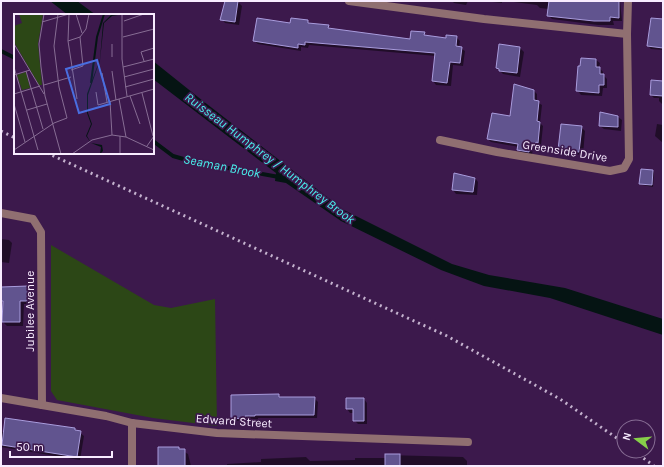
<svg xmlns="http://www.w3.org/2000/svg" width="664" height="467" font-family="Karla,sans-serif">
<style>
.green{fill:#2c4716}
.water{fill:#051413}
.shadow{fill:#0007}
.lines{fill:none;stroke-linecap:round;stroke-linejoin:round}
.stream{stroke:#051413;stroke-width:4}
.building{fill:#61548f;stroke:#a99cdd}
.street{stroke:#906f71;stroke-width:8}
.rail{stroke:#c4b2ce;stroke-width:3;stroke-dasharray:2 4;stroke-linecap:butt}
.labels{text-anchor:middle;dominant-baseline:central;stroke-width:3.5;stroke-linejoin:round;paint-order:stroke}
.street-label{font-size:12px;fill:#f8ecff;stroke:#3c194c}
.water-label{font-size:13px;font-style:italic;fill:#49efec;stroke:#3c194c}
.inset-river{fill:none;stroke:#051413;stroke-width:2}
.inset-road{fill:none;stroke:#876d94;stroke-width:1}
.view{fill:#496ee0;fill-opacity:0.15;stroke:#496ee0;stroke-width:2}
.inset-edge{fill:none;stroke:#f8ecff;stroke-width:2}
</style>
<rect width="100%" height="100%" fill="#3c194c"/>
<polygon class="green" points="51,245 154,305 171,308 215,299 217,426 153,418 57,400 51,391"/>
<g class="water">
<polygon points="50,1 77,1 96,15 68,15"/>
<polygon points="153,61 203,101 344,210 452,264 489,275 565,288 663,319 663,335 550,298 484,286 441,270 341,221 286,183 275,181 276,173 153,79"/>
</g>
<g class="shadow">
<polygon points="226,1 238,2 242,6 239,25 225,23 222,19"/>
<polygon points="452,1 468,1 466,5 454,3"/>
<polygon points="483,1 502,1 502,3"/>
<polygon points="506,1 620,1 622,21 613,21 614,25 598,25 552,19 548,15 549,9 540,8 537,5"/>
<polygon points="663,20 663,50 651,49 648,46"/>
<polygon points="308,21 311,25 328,26 331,29 411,40 424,33 427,37 447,39 456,37 460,41 459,47 465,51 463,66 453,65 451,86 436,85 433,81 436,56 309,45 308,48 301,47 301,51 258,44 254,41 291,24"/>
<polygon points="520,48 524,52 520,77 503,74 497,68"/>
<polygon points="596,60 600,63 599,67 603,72 603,75 607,79 607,88 603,88 602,96 581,95 578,91"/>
<polygon points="663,62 663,105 659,101 659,98 654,98 651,95 662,82"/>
<polygon points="534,91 537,94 537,102 542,105 540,123 543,126 541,145 539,145 538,149 533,148 532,155 522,153 518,149 519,147 491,142 488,139"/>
<polygon points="618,117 622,120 621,131 604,129 600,126"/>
<polygon points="657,124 663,125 663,143 655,136"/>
<polygon points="581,127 585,131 583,155 563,153 559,149"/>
<polygon points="653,171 654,173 653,187 642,185 640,184"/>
<polygon points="455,174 475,178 478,182 477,195 456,194 453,190"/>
<polygon points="1,239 9,240 12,243 9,263 1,262"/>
<polygon points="28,287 32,291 32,304 24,304 23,326 7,326 3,322 4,303 1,300"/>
<polygon points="279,395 281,398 314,398 318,402 317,418 258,418 258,420 236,421 232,418"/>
<polygon points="347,399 364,399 367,403 367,424 358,424 354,420 354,413 350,413 347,409"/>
<polygon points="75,429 84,436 80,460 1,447 1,432"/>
<polygon points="178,448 188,454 191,466 159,466"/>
<polygon points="386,455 463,457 467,461 467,466 227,466 227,464 261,462 261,459 306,457 310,461 355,460 355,458 386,458"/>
</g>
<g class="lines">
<g class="stream">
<polyline points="1,51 15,58"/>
<polyline points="153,141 173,156 194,162 279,177"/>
</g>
</g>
<g class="building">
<polygon points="225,1 238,1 235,22 220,20"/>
<polygon points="549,1 619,1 619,18 610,17 610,21 594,21 547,16"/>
<polygon points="257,18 290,23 291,18 308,20 308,23 329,25 328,28 410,39 411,31 425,32 424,35 446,38 446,35 457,36 456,46 462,47 460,63 450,62 447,83 432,81 435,53 305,42 305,45 298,44 298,48 253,41"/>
<polygon points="651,18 663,19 663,48 647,46"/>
<polygon points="499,44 520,47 517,73 499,71 499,69 496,68"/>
<polygon points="581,58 596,59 596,67 600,67 600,74 604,74 604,85 599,85 599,93 576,91 578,66 580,66"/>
<polygon points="651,80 663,81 663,96 650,95"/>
<polygon points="514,84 534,90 534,100 539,101 537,121 540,122 538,143 536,142 535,146 530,145 529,152 517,150 518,144 487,139 492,113 510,116"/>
<polygon points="600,112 618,116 618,127 599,126"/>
<polygon points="561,124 582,126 579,152 558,150"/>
<polygon points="641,169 653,170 652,185 639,184"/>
<polygon points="454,173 475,178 473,192 452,190"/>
<polygon points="28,286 28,301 20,301 20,322 2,322 3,301 1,301 1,287"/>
<polygon points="279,394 279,397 315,397 314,415 255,415 255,416 245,416 245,419 231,418 231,395"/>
<polygon points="346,398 364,398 364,421 353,421 353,409 346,409"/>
<polygon points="5,418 75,428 75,430 81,431 77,457 2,445"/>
<polygon points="158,447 179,447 179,449 185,449 185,466 158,466"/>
<rect x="385" y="454" width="15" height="12"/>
</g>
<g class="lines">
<g class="street">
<polyline points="349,1 484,19 627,34"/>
<polyline points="440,140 497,152 610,171 624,168 629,159 627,34 628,1"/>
<polyline points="1,213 33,219 41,232 42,405"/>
<polyline points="1,398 106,416 132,423 217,433 468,442"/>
<polyline points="132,466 132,423"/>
</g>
<g class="rail">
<polyline points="1,131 15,138"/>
<polyline points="47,153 447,336 560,399 624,443"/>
<polyline points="634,451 654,466"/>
</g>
</g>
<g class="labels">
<g class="street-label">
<text transform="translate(565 151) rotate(9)">Greenside Drive</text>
<text transform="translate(30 311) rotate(-90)">Jubilee Avenue</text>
<text transform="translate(234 421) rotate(4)">Edward Street</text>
</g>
<g class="water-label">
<text transform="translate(270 158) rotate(37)">Ruisseau Humphrey / Humphrey Brook</text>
<text transform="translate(222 166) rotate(11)">Seaman Brook</text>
</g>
</g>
<g transform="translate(14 14)">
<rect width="140" height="140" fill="#3c194c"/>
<path d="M5,0H29L24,30L28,71H25L0,28V12L8,9ZM12,58L16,74L8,76L3,61Z" fill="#2c4716"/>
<path d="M110,0L98,2L90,9L86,46L74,81V99L78,110L73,122L77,129L88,131L89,137L86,140L87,133L77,129L72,122L77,110L73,99V80L86,45L89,9L97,1Z" fill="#051413"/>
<path class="inset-river" d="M77,69L83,23L90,0"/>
<path class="inset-road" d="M30,0L25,30L27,53L31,82L47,140M55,0L54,27L63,85M62,0L68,19M108,0V45L113,82M110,7L130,0M28,8L55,0M109,23L140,15M54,27L66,23L72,15L75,0M0,30L30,80M98,30V43M130,47L127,38L140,34M0,53L24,136M109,53L140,45M57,56L69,52L66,23M12,57L29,115M98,57L102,86M88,59L93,88M0,61L16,56M110,63L140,55M30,71L57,63M111,73L140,65M82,78L84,91L140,75M128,79L139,122M0,80L26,72M116,82L126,110M105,85L112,123M96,87L98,121M0,90L11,128M13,96L33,90M106,122V140M133,132L140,122M0,136L40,109L53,104L45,73L40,32L44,0M58,140L78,126L98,121L112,123L140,136"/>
<path class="view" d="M83,46L96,90L65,99L52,55Z"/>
<rect width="140" height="140" class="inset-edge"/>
</g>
<rect width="664" height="467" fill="none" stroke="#f8ecff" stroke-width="4"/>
<g transform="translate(636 439) rotate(286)"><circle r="19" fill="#3c194c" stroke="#876d94"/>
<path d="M0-3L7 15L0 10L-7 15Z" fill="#87cf4a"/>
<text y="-6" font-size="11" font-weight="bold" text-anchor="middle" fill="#f8ecff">N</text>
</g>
<path d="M10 451v6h102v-6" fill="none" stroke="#f8ecff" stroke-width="2"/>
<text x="16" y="451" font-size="12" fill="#f8ecff" stroke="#3c194c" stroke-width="3" paint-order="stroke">50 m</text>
</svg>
